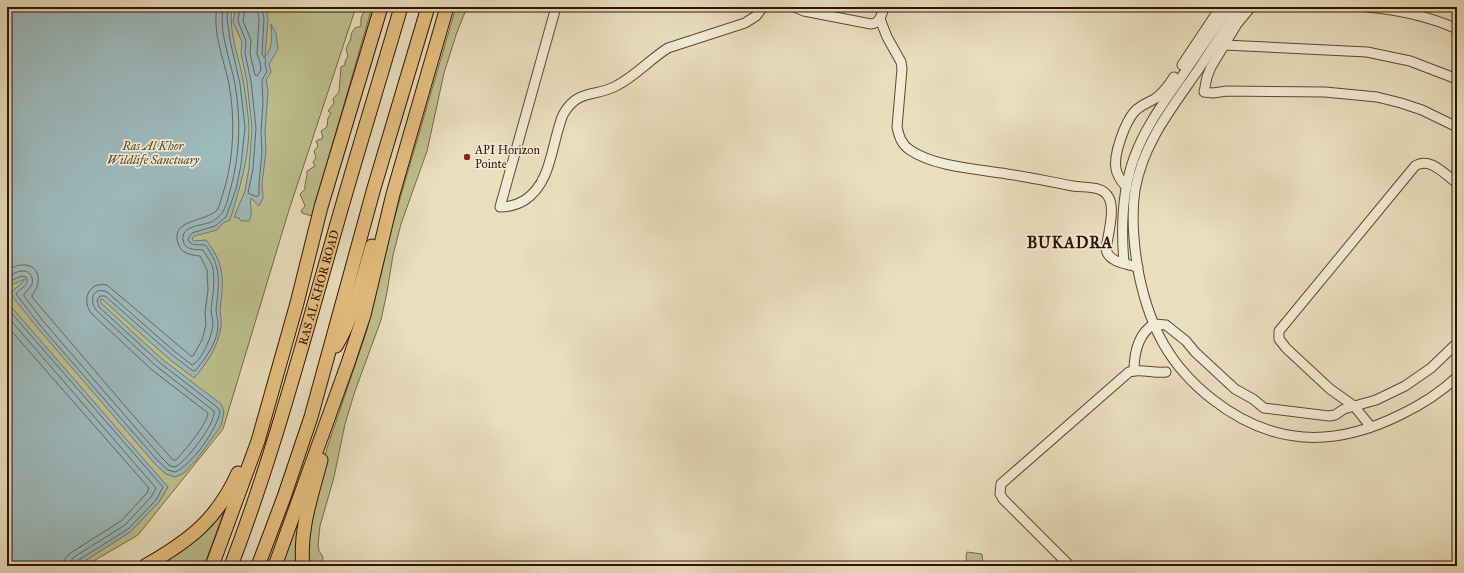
<svg xmlns="http://www.w3.org/2000/svg" width="1464" height="573" font-family="'IM FELL Great Primer',serif">
<style>
.green{fill:#bdbf8d;stroke:#786946}
.water{fill:#9cb9bc;stroke:#727771}
.lines{fill:none;stroke-linecap:round;stroke-linejoin:round}
.shore{stroke:#67665e;stroke-width:1}
.minor-casing{stroke:#60462f;stroke-width:11}
.highway-casing{stroke:#321300;stroke-width:15}
.minor{stroke:#f1ead4;stroke-width:9}
.highway{stroke:#e4bf7e;stroke-width:13}
.poi-dot{fill:#8f2418;stroke:#f1ead4;stroke-width:1.5}
.labels{text-anchor:middle;dominant-baseline:central;stroke-width:3.5;stroke-linejoin:round;paint-order:stroke}
.park-label{font-size:12px;font-style:italic;fill:#5c472a;stroke:#f1ead4}
.poi-label{font-size:12px;fill:#321300;stroke:#f1ead4;text-anchor:start}
.street-label{font-size:12px;fill:#321300;stroke:#f1ead4}
.district-label{font-size:16px;font-weight:bold;letter-spacing:1px;fill:#321300;stroke:#f1ead4}
</style>
<rect width="100%" height="100%" fill="#e9debd"/>
<filter id="stains"><feTurbulence type="fractalNoise" baseFrequency=".005" numOctaves="4"/><feColorMatrix values="0 0 0 0 .2 0 0 0 0 .09 0 0 0 0 .02 0 0 0 .5 -.17"/></filter>
<radialGradient id="worn" r=".72"><stop offset=".6" stop-color="#630" stop-opacity="0"/><stop offset="1" stop-color="#630" stop-opacity=".3"/></radialGradient>
<g class="green">
<polygon points="7,7 356,7 289,210 223,429 138,535 85,566 7,566"/>
<path d="M366,7H372L312,216L302,213L301,211L305,206L300,194L305,189C304,182 308,178 307,171L315,166L313,162L316,158L314,151L318,146L316,141L323,138L321,131L327,127L328,118L331,113L328,111L334,103L333,99L339,92L341,67L345,65V62L348,56L346,49L351,38V34L355,28L361,26V18Z"/>
<polygon points="456,7 467,7 456,35 444,73 427,151 401,224 393,255 387,292 381,320 355,391 345,424 334,477 320,526 318,545 319,551 323,557 322,564 324,566 307,566 308,521 327,448 367,330 392,226"/>
<polygon points="228,501 204,566 149,566"/>
<polygon points="300,515 299,566 281,566"/>
<polygon points="967,552 982,554 983,563 985,566 967,566 966,556"/>
</g>
<g class="water">
<path d="M7,7H232C228,33 240,59 244,85C246,99 248,113 249,127C249,159 239,190 230,220L223,223L217,230L194,236L192,239L194,241L206,240C225,264 224,280 220,309C220,315 222,321 221,327C218,347 207,363 194,378L168,358L102,299L100,300L102,304L162,359L221,404L224,411L221,426L197,459L184,473L175,477L166,474L155,464L36,326L12,296L11,292L22,283L25,279L9,286L7,285Z"/>
<path d="M236,7H266L268,19L265,57C273,48 272,35 271,24L276,33L278,49L269,64L271,72L266,80L268,91L265,131L266,152L262,183L263,198L259,206L251,198C249,207 254,210 249,221H241L239,218L234,217L245,191L249,168L252,128L247,82L241,53L242,42L233,22Z"/>
<polygon points="7,302 168,487 159,502 130,532 77,566 7,566"/>
</g>
<g class="lines">
<g class="shore">
<polyline points="240,7 238,21 246,41 245,53 251,81 256,128 253,169 248,193 257,197 259,195 259,183 262,152 261,131 263,104 262,80 267,71 265,64 266,60 262,54 264,19 262,7"/>
<polyline points="245,7 243,21 251,40 250,53 255,75 257,76 261,70 260,62 257,54 259,20 257,7"/>
<path d="M7,271C12,268 17,265 22,265C41,264 42,284 32,295V297L131,413L173,460H176C184,451 207,425 208,413L152,370L92,314C81,301 88,281 107,285L191,356H193L202,340L206,325L205,312L208,291L207,270L200,256C191,255 181,254 178,243C170,219 206,222 217,210C220,206 223,192 225,187C234,154 235,118 229,84C224,60 212,32 217,7"/>
<path d="M7,277C12,275 17,271 22,271C29,270 34,277 32,284C30,288 27,291 24,294V296L43,321L161,457L170,466L175,467C186,462 216,423 214,411L156,366L96,310C89,300 93,286 107,292L174,351L192,365C202,361 212,335 213,325C213,319 211,314 211,309C213,296 215,282 213,269C212,263 206,255 203,250C195,249 185,251 183,240C181,225 202,226 211,222C214,221 221,215 222,213C227,206 229,194 231,187C240,153 241,119 235,84C230,59 219,33 223,7"/>
<path d="M7,282L22,276L26,277C31,286 19,288 16,294L39,324L158,461L168,470L175,472C191,466 218,428 220,411L217,407L159,362L99,307L97,300L100,296H105L171,354L193,371H195C205,359 218,342 218,325C218,319 216,314 216,309C219,284 222,266 205,245C198,244 190,247 188,239L192,233L215,226L226,217L236,189L241,165L245,127L240,84L230,40L227,18L228,7"/>
<polyline points="7,308 163,487 156,500 128,529 77,561 75,566"/>
<polyline points="7,316 156,488 151,497 125,525 74,557 71,561 70,566"/>
<polyline points="7,326 149,488 147,493 121,521 69,554 65,559 64,566"/>
</g>
<defs>
<g id="minor">
<path d="M556,7L500,207C509,207 517,205 525,200C548,185 551,154 558,130C560,124 561,118 564,113C578,89 595,97 616,86C636,76 650,59 668,48L745,23L756,16L763,7"/>
<path d="M794,7L804,11L871,24C880,23 882,14 884,7"/>
<path d="M1239,7C1225,28 1212,49 1198,70C1172,108 1143,143 1135,190C1131,217 1134,248 1139,275C1150,328 1170,366 1212,399C1272,446 1333,448 1400,415C1421,405 1440,393 1457,377"/>
<polyline points="1251,7 1237,24 1211,67 1207,77 1204,92 1213,93 1227,91 1325,92 1377,97 1401,103 1422,110 1457,127"/>
<path d="M1368,7C1398,10 1429,16 1457,29"/>
<path d="M880,19L887,37L901,62L902,69L897,127C899,136 901,144 910,150C935,167 977,169 1007,174C1029,177 1051,182 1073,186C1085,188 1103,185 1109,198C1115,210 1108,235 1106,249C1108,262 1126,264 1138,267"/>
<polyline points="1224,45 1367,52 1410,61 1457,79"/>
<polyline points="1182,65 1216,14"/>
<path d="M1126,187C1122,182 1117,176 1116,169C1113,155 1125,122 1135,111C1141,105 1148,103 1156,98C1163,93 1169,85 1174,77"/>
<path d="M1124,263C1121,228 1122,191 1134,158C1144,130 1161,106 1178,82C1195,57 1212,32 1229,7"/>
<path d="M1134,371C1134,352 1138,334 1154,324L1166,325L1186,341L1195,352L1235,389L1253,399L1264,408L1329,416L1335,415L1344,409L1376,400L1405,386L1431,368L1457,343"/>
<path d="M1371,427L1354,406L1330,389L1286,348L1279,339V331L1415,166C1430,156 1445,175 1457,183"/>
<path d="M1070,566L1003,499L1000,494L1001,484L1129,372C1141,368 1154,374 1166,372"/>
</g>
<g id="highway">
<path d="M336,346C353,318 363,277 372,246"/>
<path d="M145,566C189,541 217,520 238,473"/>
<polyline points="212,566 258,441 297,303 321,207 381,7"/>
<path id="s1" d="M231,566C271,461 300,353 331,245C353,166 378,86 401,7"/>
<polyline points="258,566 284,497 311,417 374,188 428,7"/>
<polyline points="275,566 348,363 364,315 393,194 447,7"/>
<path d="M303,566C299,530 312,495 321,460"/>
</g>
</defs>
<use href="#minor" class="minor-casing"/>
<use href="#highway" class="highway-casing"/>
<use href="#minor" class="minor"/>
<use href="#highway" class="highway"/>
</g>
<circle class="poi-dot" cx="467" cy="157" r="4"/>
<g class="labels">
<g class="park-label">
<text x="153" y="146">Ras Al Khor<tspan x="153" dy="14">Wildlife Sanctuary</tspan></text>
</g>
<g class="poi-label">
<text x="475" y="150">API Horizon<tspan x="475" dy="14">Pointe</tspan></text>
</g>
<g class="street-label">
<text stroke="none"><textPath href="#s1" startOffset="292">RAS AL KHOR ROAD</textPath></text>
</g>
<g class="district-label">
<text x="1070" y="242">BUKADRA</text>
</g>
</g>
<rect width="1464" height="573" fill="none" stroke="#e9debd" stroke-width="24"/>
<rect x="8" y="8" width="1448" height="557" fill="none" stroke="#321300" stroke-width="2"/>
<rect x="12" y="12" width="1440" height="549" fill="none" stroke="#321300"/>
<rect width="100%" height="100%" filter="url(#stains)"/>
<rect width="100%" height="100%" fill="url(#worn)"/>
</svg>
